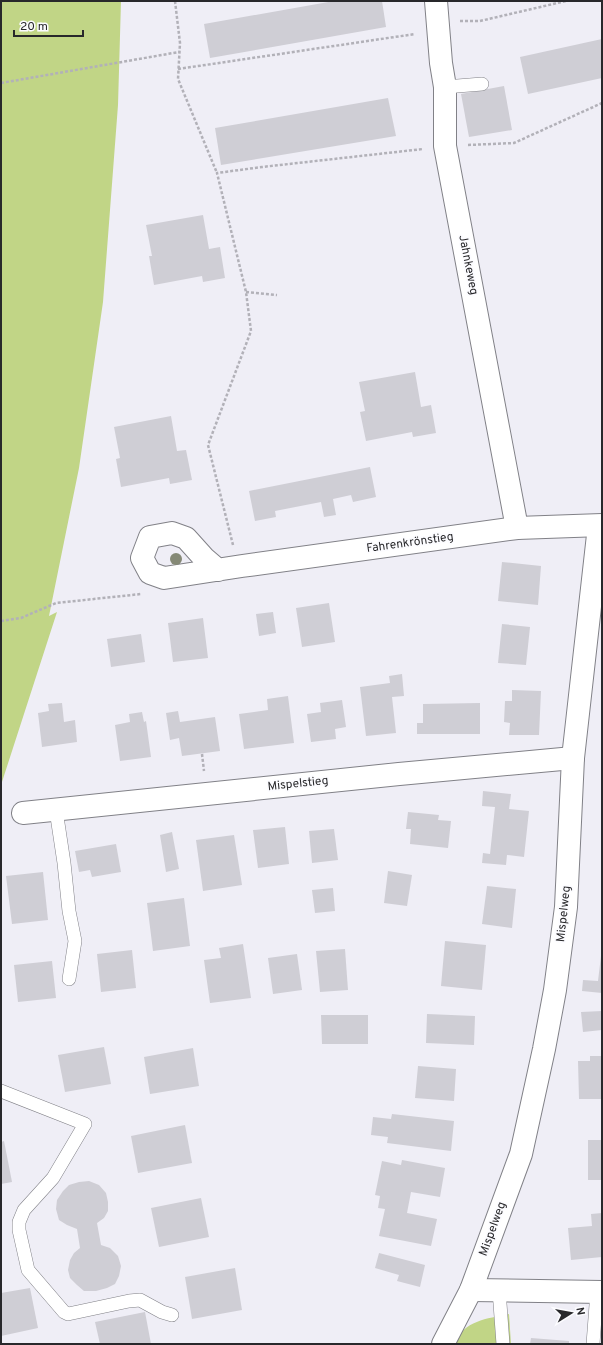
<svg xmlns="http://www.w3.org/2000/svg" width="603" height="1345" font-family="Overpass,sans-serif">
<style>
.green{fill:#c1d586}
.building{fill:#cfced5}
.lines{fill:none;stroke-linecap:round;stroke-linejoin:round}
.lane-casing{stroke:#818187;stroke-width:14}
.street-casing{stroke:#818187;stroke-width:24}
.path{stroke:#b2b1b8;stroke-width:2.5;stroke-dasharray:3 2;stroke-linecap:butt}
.lane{stroke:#fff;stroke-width:13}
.street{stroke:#fff;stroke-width:22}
.tree{fill:#858976}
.labels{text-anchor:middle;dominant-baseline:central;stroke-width:3.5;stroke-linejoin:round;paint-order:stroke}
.street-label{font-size:12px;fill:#28282b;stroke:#fcfcff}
</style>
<rect width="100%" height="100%" fill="#efeef6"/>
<g class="green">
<polygon points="1,1 121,1 118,105 103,302 79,468 49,616 57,612 1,785"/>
<path d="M509,1314L511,1344H453C465,1320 486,1319 509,1314Z"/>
</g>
<g class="building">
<polygon points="334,1 382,1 386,27 210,58 204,24"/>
<polygon points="602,39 602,78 528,94 520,57"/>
<polygon points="504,86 512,130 469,137 461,94"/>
<polygon points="388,98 396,136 221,165 215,128"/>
<polygon points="203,215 209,249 220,247 225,278 203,282 202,276 154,285 149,256 152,256 146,225"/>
<polygon points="415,372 421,407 431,405 436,433 413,437 412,432 366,441 360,412 365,411 359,382"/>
<polygon points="171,416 177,451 186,450 192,480 170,484 169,478 121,487 116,459 120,458 114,427"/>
<polygon points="370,467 376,497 353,502 351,495 333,499 336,515 324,517 321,502 275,511 276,517 255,521 249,491"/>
<polygon points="502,562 541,566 538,605 498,601"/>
<polygon points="329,603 335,642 302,647 296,608"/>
<polygon points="273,612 276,633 259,636 256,614"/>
<polygon points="203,618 208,658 173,662 168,623"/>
<polygon points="502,624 530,627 526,665 498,663"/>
<polygon points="141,634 145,662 111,667 107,639"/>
<polygon points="402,674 404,696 392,697 396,733 366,736 360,687 390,683 389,676"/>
<polygon points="512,690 541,691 539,735 509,735 510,723 504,722 505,701 512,701"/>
<polygon points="288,696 294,743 244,749 239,714 268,710 267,699"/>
<polygon points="342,700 346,727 335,729 336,739 311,742 307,714 321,712 320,703"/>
<polygon points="62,703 64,722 75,720 77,742 42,747 38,713 49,711 48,704"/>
<polygon points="480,703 480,734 417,734 417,723 423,723 423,704"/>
<polygon points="178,711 180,722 215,717 220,751 182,756 179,738 170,740 166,713"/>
<polygon points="142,712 144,722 146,721 151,757 120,761 115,725 130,722 129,714"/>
<polygon points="483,791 511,794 509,809 529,811 524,857 507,855 506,865 482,863 483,853 490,854 495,807 482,806"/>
<polygon points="408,812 439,815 438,820 451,821 448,848 410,844 411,829 406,829"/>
<polygon points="285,827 289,864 258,868 253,830"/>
<polygon points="334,829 338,860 312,863 309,831"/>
<polygon points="172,832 179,869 166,872 160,835"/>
<polygon points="234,835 242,885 203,891 196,840"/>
<polygon points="116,844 121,872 92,877 90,870 79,872 75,851"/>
<polygon points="388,871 412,875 407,906 384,903"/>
<polygon points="43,872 48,920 12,924 6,876"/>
<polygon points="487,886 516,889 512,928 482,924"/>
<polygon points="333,888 335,911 315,913 312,890"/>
<polygon points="184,898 190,946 153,951 147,903"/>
<polygon points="445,941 486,945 482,990 441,986"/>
<polygon points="243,944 251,998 210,1003 204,960 221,958 219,948"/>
<polygon points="345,949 348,990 320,992 316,951"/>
<polygon points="132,950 136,988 101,992 97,954"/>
<polygon points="297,954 302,990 273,994 268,958"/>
<polygon points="601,956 602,956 602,993 582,991 583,980 598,981"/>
<polygon points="52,961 56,998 18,1002 14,965"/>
<polygon points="602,1011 602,1030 583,1032 581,1012"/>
<polygon points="427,1014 475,1016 474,1045 426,1043"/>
<polygon points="321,1015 368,1015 368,1044 322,1044"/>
<polygon points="104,1047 111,1084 65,1092 58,1055"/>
<polygon points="193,1048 199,1086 150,1094 144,1057"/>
<polygon points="590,1056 601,1056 602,1099 579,1099 578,1061 590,1061"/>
<polygon points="418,1066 456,1069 454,1101 415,1098"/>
<polygon points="392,1114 454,1121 451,1151 387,1143 388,1137 371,1135 373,1117 391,1119"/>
<polygon points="185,1125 192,1163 138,1173 131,1136"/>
<rect x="588" y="1140" width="14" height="40"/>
<polygon points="4,1141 12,1182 1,1184 1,1142"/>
<polygon points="402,1160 445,1168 440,1197 411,1192 407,1213 437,1219 431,1246 379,1236 385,1209 378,1208 380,1196 375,1195 382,1161 401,1165"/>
<polygon points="89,1181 99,1185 106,1193 108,1202 108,1211 104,1218 97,1223 101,1245 110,1248 118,1256 121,1266 119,1276 115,1284 107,1288 96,1291 84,1291 77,1285 70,1278 68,1270 70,1260 74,1253 80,1248 77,1229 67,1225 59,1220 56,1209 57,1200 63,1191 69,1185 79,1182"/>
<polygon points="201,1198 209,1237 159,1247 151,1208"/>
<polygon points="602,1213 602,1257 571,1260 568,1228 592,1226 591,1214"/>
<polygon points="379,1253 425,1265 420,1287 397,1281 399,1275 375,1268"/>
<polygon points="235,1268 242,1310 192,1319 185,1277"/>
<polygon points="30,1288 38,1328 1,1336 1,1293"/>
<polygon points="145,1312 151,1344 100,1344 95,1322"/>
<polygon points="531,1338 569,1341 569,1344 530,1344"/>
</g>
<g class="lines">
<defs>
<g id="lane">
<polyline points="445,87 482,84"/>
<polyline points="56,810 64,863 69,911 75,941 69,979"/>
<polyline points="1,1091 85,1124 53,1178 24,1210 19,1222 19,1230 28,1270 64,1312 68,1314 129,1301 140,1300 162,1312 172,1315"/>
<polyline points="499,1290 503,1344"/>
<polyline points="593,1344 597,1292"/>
</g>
<g id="street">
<polyline points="436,1 441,63 445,87 445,146 517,528"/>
<polyline points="218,570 204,558 186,538 172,533 150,537 142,558 150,573 164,578 242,566 517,528 602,525"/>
<polyline points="23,813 399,774 573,758"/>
<polyline points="471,1290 602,1292"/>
<polyline points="443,1344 471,1290 521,1154 544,1049 555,990 566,907 573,758 599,526"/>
</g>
</defs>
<use href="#lane" class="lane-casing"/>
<use href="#street" class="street-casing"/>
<g class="path">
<polyline points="175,1 180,43 178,79 217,173"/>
<polyline points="460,21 480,21 566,1"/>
<polyline points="178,69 415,34"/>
<polyline points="1,83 179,52"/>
<polyline points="468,145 514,143 602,103"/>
<polyline points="246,292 277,295"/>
<polyline points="233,545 208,445 251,331 246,292 217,173 262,167 423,149"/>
<polyline points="1,621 21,618 56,603 141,594"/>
<polyline points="202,754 204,771"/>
</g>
<use href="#lane" class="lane"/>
<use href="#street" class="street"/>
</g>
<circle class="tree" cx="176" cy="559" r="6"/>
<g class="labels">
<g class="street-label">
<text transform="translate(468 265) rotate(79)">Jahnkeweg</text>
<text transform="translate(410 543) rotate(-8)">Fahrenkrönstieg</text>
<text transform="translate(298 784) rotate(-6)">Mispelstieg</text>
<text transform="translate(564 914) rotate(-84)">Mispelweg</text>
<text transform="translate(493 1229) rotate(-70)">Mispelweg</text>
</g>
</g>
<rect width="603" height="1345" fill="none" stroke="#28282b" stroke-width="4"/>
<g transform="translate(571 1313) rotate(79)" stroke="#fcfcff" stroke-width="3" paint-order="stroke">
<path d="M0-3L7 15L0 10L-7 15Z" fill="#28282b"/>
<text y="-6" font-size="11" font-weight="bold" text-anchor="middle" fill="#28282b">N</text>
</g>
<path d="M14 30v6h69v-6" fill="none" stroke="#28282b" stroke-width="2"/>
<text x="20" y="30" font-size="12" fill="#28282b" stroke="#fcfcff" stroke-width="3" paint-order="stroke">20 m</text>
</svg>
